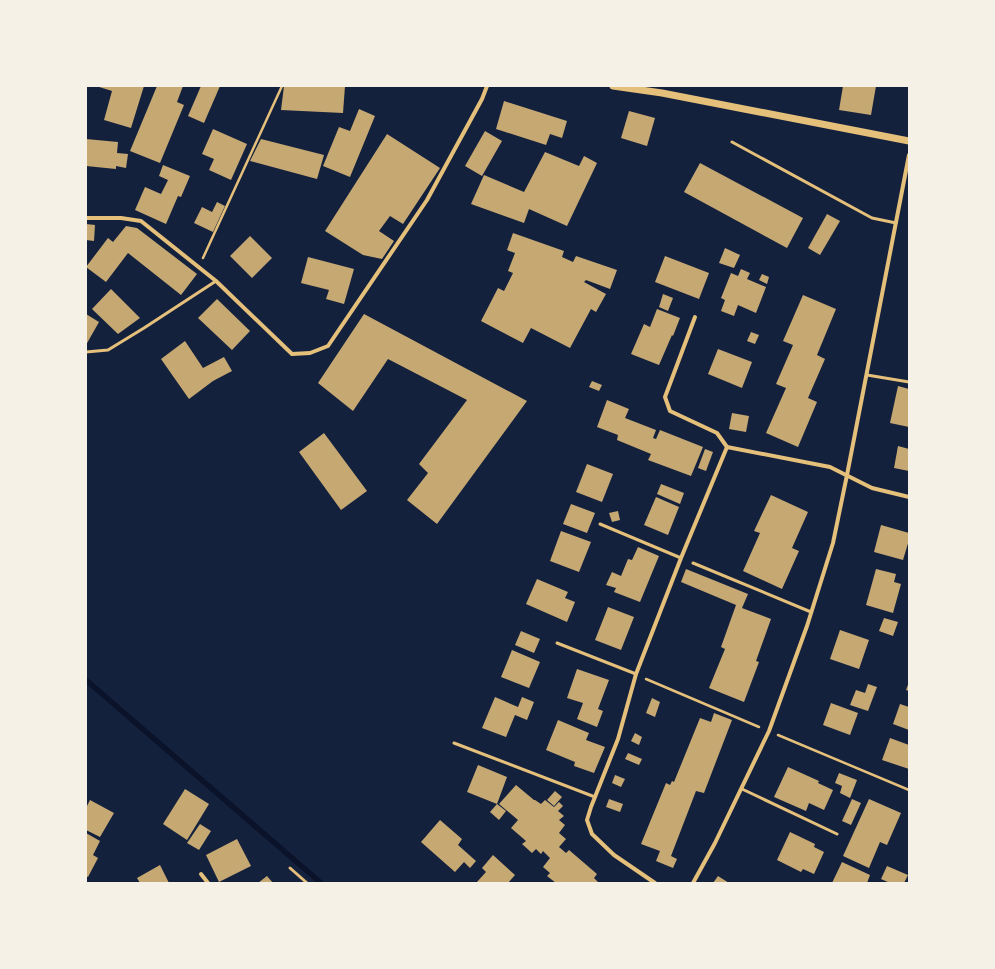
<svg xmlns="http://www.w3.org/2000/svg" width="995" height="969" font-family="'Times New Roman',serif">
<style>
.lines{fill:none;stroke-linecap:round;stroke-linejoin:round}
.stream{stroke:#0b132b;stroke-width:5.5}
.building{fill:#c6a872}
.path{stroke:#e5c07b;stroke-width:2.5}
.service{stroke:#e5c07b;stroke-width:3}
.minor{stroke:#e5c07b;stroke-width:4}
.tertiary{stroke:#e5c07b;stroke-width:7}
</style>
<rect width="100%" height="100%" fill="#14213d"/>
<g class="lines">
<polyline class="stream" points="86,680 321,883"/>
</g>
<g class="building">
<polygon points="96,86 144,86 131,128 104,120 112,91"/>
<polygon points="157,86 183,86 177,102 184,105 160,163 130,151"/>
<polygon points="201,86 220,86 204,123 188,116"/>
<polygon points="284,86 345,86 343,113 281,110"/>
<polygon points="843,86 876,86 871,115 839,110"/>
<polygon points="504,101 567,121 562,138 550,134 546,145 496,129"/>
<polygon points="359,109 375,116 350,177 323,166 339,127 350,131"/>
<polygon points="629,111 655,118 647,146 621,138"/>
<polygon points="213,129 247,144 231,180 209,170 214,159 202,154"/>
<polygon points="485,131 502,141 482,176 465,166"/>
<polygon points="387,134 440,168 403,224 390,216 379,231 394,241 382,259 363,255 325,231"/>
<polygon points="86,139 118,142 117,153 128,154 126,168 116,166 116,169 86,166"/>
<polygon points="261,139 324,155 317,179 250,161"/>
<polygon points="545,152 579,166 584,156 597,163 567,226 529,209 524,223 471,204 484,175 524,192"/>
<polygon points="700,163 803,218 787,248 684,192"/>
<polygon points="163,165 190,176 181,197 178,196 166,224 135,210 145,187 161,194 168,180 159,176"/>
<polygon points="217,202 225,206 213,232 194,223 202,207 212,212"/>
<polygon points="827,214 840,221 820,255 808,248"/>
<polygon points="86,224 95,225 94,241 86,240"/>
<polygon points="126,226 137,228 197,274 181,295 128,253 106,282 86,267 108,238 113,242"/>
<polygon points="513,233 564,251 562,257 573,262 576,256 617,270 610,289 586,280 584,282 606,294 596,312 591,309 570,348 531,328 523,343 481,321 498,288 504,291 513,273 508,271 515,253 507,250"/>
<polygon points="250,236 272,258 252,278 230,256"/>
<polygon points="725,248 740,255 734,268 719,263"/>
<polygon points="665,256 709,273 699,299 655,282"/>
<polygon points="308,257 354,269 344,304 326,299 329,290 301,283"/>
<polygon points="741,269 750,273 747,279 766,287 756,313 738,305 734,316 721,311 725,300 721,298 731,273 738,276"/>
<polygon points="762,274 769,277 767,284 759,280"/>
<polygon points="111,289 140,318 118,334 92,309"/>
<polygon points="663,294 673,298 668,311 659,307"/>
<polygon points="803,295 836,309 817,355 825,359 808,398 817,402 798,447 766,433 786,388 776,384 793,345 783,341"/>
<polygon points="217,299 250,331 232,350 198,318"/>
<polygon points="657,309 680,318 673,336 672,335 659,365 631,354 644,324 650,327"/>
<polygon points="86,314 99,322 86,345"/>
<polygon points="364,314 527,401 437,524 407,500 428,473 419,464 467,400 388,359 353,411 318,383"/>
<polygon points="751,332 759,335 755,344 747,341"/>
<polygon points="185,341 203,368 224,357 232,371 213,381 189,399 161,359"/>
<polygon points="718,349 752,362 742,388 708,374"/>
<polygon points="592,381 602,385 599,391 589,387"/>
<polygon points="898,386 909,389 909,427 890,423"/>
<polygon points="607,400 629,409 625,418 656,430 653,438 656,439 660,430 703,447 691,476 648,460 651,454 617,440 618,435 597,427"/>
<polygon points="732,413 749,416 746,432 729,429"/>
<polygon points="324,433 367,491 341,510 299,452"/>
<polygon points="898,446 909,449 909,471 894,468"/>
<polygon points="705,449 713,452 706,471 698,468"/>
<polygon points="587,464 613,474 602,502 576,492"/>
<polygon points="661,484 684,493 680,504 657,494"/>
<polygon points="771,495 808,512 792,548 799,551 782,589 743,571 760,533 754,531"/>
<polygon points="656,497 679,507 668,535 644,525"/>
<polygon points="571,504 595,513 587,533 563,524"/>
<polygon points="618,511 620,520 612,522 609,513"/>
<polygon points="881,525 909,533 909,540 903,560 874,552"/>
<polygon points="561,531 591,542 579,572 550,561"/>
<polygon points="638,547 659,556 640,602 614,592 616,588 606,585 612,572 621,576 628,559 632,560"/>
<polygon points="686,569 748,594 742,608 771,619 756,661 759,662 744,702 709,688 725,649 721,647 736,605 681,582"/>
<polygon points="876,569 896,574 894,582 901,584 893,613 866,605"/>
<polygon points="537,579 568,592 565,598 575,602 567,622 526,604"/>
<polygon points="608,607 634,617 621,650 595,640"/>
<polygon points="884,618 898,622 893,636 879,631"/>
<polygon points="840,630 869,640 859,669 830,659"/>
<polygon points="521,631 540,639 534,653 515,645"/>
<polygon points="512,650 540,662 529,688 501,677"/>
<polygon points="577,669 609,680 598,709 603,711 597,727 577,719 583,703 567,698"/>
<polygon points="909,682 909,691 906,690"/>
<polygon points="868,684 877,687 868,711 850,705 856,690 865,693"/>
<polygon points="495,697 518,707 522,697 534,702 527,720 515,715 506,737 482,728"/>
<polygon points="652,698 660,702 655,717 646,713"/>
<polygon points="831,703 858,713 850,735 823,725"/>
<polygon points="900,704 909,707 909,730 893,724"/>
<polygon points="714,713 732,720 704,793 696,791 671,856 677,859 673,868 656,861 660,851 641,844 666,783 670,785 672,781 674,782 700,718 711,722"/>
<polygon points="558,720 589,733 586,740 605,747 594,773 574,766 575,762 546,750"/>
<polygon points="635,733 642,737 639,745 631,741"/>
<polygon points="890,738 909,745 909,769 882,760"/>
<polygon points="628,753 642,759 639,765 625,759"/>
<polygon points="478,765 507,777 497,804 467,792"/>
<polygon points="788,767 819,781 818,783 833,790 824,810 809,803 806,811 774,797"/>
<polygon points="839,773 857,780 850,798 840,793 842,786 835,783"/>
<polygon points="615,775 625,779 621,787 612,783"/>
<polygon points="516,785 534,800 535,800 541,804 545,800 554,807 559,802 563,806 558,811 564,816 559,820 565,825 559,833 566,839 559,847 566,853 569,850 597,874 594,878 599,883 556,883 547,876 550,873 543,867 550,858 543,851 541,854 536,849 532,853 522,844 526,841 511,828 518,820 499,804"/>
<polygon points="185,789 209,804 187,840 163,824"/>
<polygon points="555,791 562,797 554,806 547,800"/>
<polygon points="609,799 623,804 620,812 606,807"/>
<polygon points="852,799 861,803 851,825 842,821"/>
<polygon points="869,799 901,813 887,845 880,842 869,868 843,856"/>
<polygon points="90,800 114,813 100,837 86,830 86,808"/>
<polygon points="497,804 506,811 499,820 490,812"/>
<polygon points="440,820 462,839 458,845 476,861 470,868 464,862 455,872 421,842"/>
<polygon points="200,824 211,831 199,850 187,843"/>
<polygon points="790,832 815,844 814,847 824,852 814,874 803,869 801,872 777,860"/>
<polygon points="86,833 100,841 93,855 98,858 88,877 86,876"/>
<polygon points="237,839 251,866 219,882 206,855"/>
<polygon points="493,855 515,875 508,883 476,883 486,872 482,868"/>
<polygon points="842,862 870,875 867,883 832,883"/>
<polygon points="160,865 169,883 140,883 137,878"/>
<polygon points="887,866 908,875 904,883 890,883 881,879"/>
<polygon points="267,876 273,883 258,883"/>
<polygon points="718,876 729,883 713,883"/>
</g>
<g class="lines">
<g class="path">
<polyline points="203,258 282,86"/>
<polyline points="646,679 759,727"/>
<polyline points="778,735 909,790"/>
</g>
<g class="service">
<polyline points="732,142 872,218 896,223"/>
<polyline points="86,352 108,350 144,328 216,281"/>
<polyline points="867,375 909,382"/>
<polyline points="600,524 681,558"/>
<polyline points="693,563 811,612"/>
<polyline points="557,643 636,674"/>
<polyline points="454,743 595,797"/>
<polyline points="742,789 837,834"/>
<polyline points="290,868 307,883"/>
</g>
<g class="minor">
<polyline points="86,218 121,218 141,221 216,281 292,354 310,353 328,346 427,200 482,99 487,86"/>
<polyline points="695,317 665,397 670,411 717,433 727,447"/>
<polyline points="201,874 208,883"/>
<polyline points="655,883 614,855 592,834 587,820 591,807 618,739 636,674 681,558 727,447 830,467 872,488 909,497"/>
<polyline points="693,883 715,843 769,731 807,626 833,543 847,475 909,155"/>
</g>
<polyline class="tertiary" points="613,86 662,93 909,141"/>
</g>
<rect width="995" height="969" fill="none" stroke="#f6f1e7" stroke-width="174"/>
</svg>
